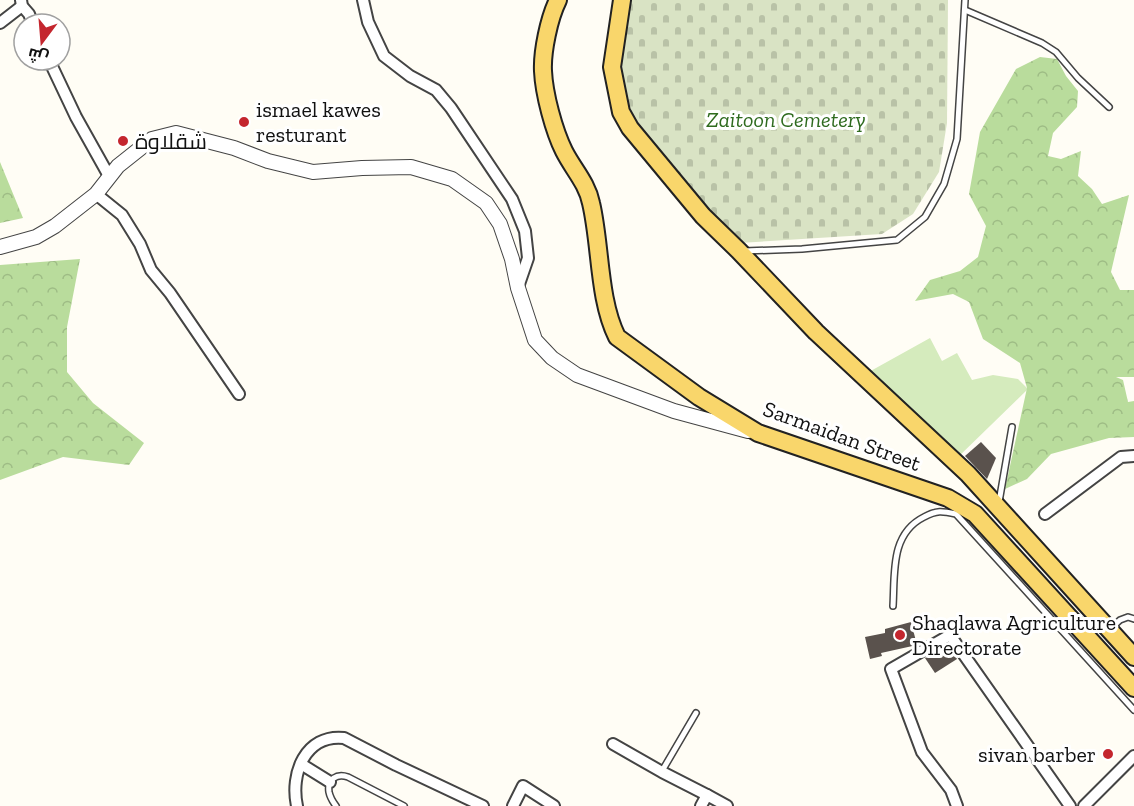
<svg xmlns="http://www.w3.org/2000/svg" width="1134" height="806" font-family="'Zilla Slab',Cairo,serif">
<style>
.grass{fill:#d5ebbd}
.forest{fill:url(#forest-crowns)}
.cemetery{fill:url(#cemetery-stones)}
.building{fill:#5a524d}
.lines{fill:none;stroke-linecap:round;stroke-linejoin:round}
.service-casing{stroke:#444;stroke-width:8}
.minor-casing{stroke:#444;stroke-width:14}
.tertiary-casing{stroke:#444;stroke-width:16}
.primary-casing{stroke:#222;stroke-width:20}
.service{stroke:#fff;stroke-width:5}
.minor{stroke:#fff;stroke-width:10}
.tertiary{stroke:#fff;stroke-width:14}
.primary{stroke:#f9d66b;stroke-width:16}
.poi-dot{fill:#c4262e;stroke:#fff;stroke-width:2}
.labels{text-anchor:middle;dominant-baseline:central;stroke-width:6;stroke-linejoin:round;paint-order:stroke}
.poi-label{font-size:22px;fill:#111;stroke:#fff;text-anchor:start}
.park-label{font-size:22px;font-style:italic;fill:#2f6b1f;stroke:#fff}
.street-label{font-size:22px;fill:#111;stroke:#fff}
</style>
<defs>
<pattern id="forest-crowns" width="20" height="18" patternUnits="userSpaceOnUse" patternTransform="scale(1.5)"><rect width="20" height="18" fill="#b9dc9c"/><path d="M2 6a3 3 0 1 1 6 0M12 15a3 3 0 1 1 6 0" fill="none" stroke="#9ebc85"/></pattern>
<pattern id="cemetery-stones" width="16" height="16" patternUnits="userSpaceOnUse" patternTransform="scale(1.5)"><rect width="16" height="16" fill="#d9e3c4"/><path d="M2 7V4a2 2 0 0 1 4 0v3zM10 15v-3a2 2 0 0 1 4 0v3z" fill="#b9c2a7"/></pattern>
</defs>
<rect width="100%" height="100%" fill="#fffdf5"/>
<polygon class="grass" points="930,338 942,361 957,353 972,380 993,375 1018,379 1028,389 954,461 867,373"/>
<g class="forest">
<polygon points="1040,57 1057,59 1066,76 1078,91 1077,107 1053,133 1048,156 1061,159 1081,151 1078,176 1092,189 1102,204 1129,195 1111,272 1120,290 1134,290 1134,377 1116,377 1123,380 1128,402 1134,401 1134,437 1109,438 1051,454 1027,479 1005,489 1027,388 1020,363 983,339 969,302 953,294 915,301 930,280 960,271 978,257 986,226 969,194 980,132 1016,69"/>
<polygon points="0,162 23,218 0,223"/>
<polygon points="80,259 67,327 67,372 93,403 144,443 129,465 63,457 0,480 0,265"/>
</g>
<polygon class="cemetery" points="630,0 948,0 947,123 939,172 913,214 882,234 739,243 676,181 623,111 616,71"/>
<g class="building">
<polygon points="981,442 996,458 987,479 965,456"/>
<polygon points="911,622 917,645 881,653 882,656 870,659 865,637 885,633 885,629"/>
<polygon points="948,645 957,659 935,673 925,658"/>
</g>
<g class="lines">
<defs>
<g id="service">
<polyline points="965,10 1042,43 1056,52 1078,78 1109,107"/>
<polyline points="744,251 802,249 897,240 925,217 944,184 957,139 965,0"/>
<polyline points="999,502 1012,427"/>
<path d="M893,606C895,573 890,534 924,517C937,510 942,511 956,514L1134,710"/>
<polyline points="1110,629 1120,620 1128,617 1134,619"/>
<polyline points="662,771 696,713"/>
<path d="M336,806C333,802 330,797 329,792C327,779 337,773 348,777L404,806"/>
</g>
<g id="minor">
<polyline points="21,0 22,6 29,14 33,24"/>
<polyline points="363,0 368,22 384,56 410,76 436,90 451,108 512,199 525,231 528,258 518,287"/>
<polyline points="0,23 22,6"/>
<polyline points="49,60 76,117 109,176"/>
<polyline points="96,194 122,215 140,244 151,270 170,293 239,394"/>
<polyline points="1045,514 1121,457 1134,456"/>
<polyline points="613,744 662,772 707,795 701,806"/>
<polyline points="301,764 330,782"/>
<polyline points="707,795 727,806"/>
<path d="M297,806C290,774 305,734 344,738L396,765L483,806"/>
<polyline points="513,806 523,786 554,806"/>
<polyline points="957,806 951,790 922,752 891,669 950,635 1070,806"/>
<polyline points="1084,806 1134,756"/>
</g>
<polyline id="tertiary" points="0,247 36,237 55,226 96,194 118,166 152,139 176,133 234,148 268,161 313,172 362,168 411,167 452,179 486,203 500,224 512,259 518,288 535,340 552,358 577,375 674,411 748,431"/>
<g id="primary">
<path d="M558,0C549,18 542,52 543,71C544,94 554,131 564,151C573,169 587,183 591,203C601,245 598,299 617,337L699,397L758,433L948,498L975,514L1134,688"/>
<polyline points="622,0 612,67 621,112 630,128 703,216 739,251 816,332 968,474 1134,657"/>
</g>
</defs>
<use href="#service" class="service-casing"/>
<use href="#minor" class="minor-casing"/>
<use href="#tertiary" class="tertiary-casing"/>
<use href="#primary" class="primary-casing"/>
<use href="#service" class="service"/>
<use href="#minor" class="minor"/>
<use href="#tertiary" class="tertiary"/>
<use href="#primary" class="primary"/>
</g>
<g class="poi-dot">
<circle cx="244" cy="122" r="6"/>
<circle cx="123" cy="141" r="6"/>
<circle cx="900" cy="635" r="6"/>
<circle cx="1108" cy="754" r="6"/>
</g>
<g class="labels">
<g class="poi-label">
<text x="256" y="109">ismael kawes<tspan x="256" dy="25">resturant</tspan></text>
<text x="135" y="141">شقلاوة</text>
<text x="912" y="622">Shaqlawa Agriculture<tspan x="912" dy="25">Directorate</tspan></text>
<text x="1096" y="754" text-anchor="end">sivan barber</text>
</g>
<g class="park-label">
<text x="786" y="119">Zaitoon Cemetery</text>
</g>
<g class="street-label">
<text transform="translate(842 436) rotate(20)">Sarmaidan Street</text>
</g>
</g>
<g transform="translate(42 42) rotate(196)"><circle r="28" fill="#ffffff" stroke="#a0a0a0" stroke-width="1.5"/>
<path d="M0-4.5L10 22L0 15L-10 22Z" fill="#c4262e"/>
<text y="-9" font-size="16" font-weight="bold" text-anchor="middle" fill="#111111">ش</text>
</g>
</svg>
